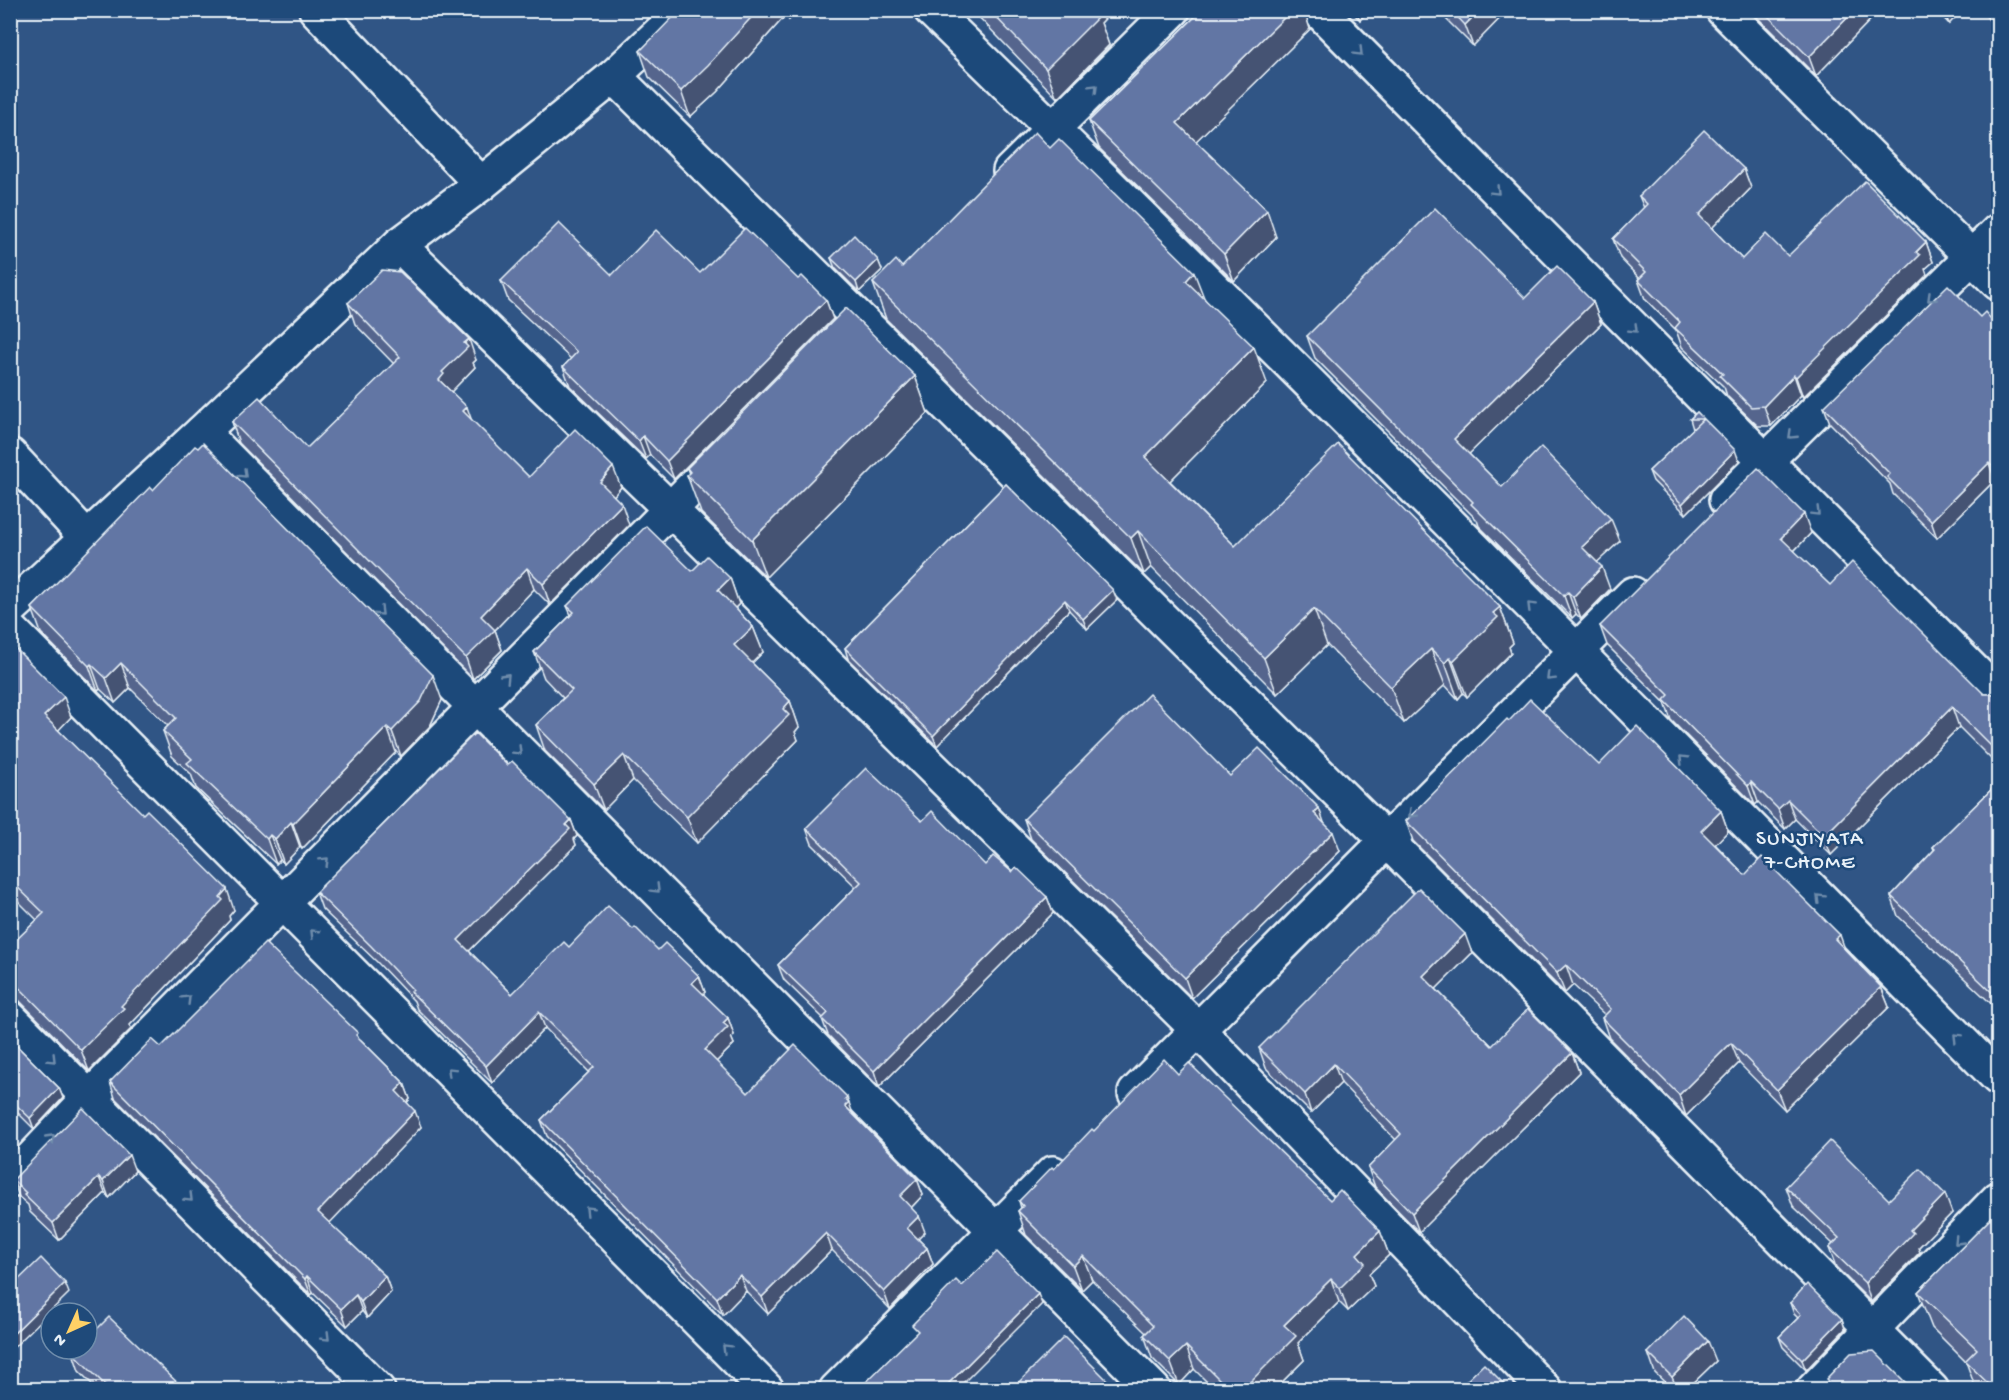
<svg xmlns="http://www.w3.org/2000/svg" width="2009" height="1400" font-family="'Gochi Hand',sans-serif">
<style>
.lines{fill:none;stroke-linecap:round;stroke-linejoin:round}
.minor-casing{stroke:#e8f1f8;stroke-width:38}
.minor{stroke:#1f4a7a;stroke-width:33}
.wall{fill:#54658d;stroke:#e8f1f8;stroke-width:1.5}
.shaded-wall{fill:#455373;stroke:#e8f1f8;stroke-width:1.5}
.building{fill:#6276a4;stroke:#e8f1f8;stroke-width:1.5}
.oneway{stroke:#6f8dac}
.labels{text-anchor:middle;dominant-baseline:central;stroke-width:5;stroke-linejoin:round;paint-order:stroke}
.neighbourhood-label{font-size:21px;letter-spacing:1.5px;fill:#e8f1f8;stroke:#1f4a7a}
</style>
<rect width="100%" height="100%" fill="#305585"/>
<filter id="ink" filterUnits="userSpaceOnUse"><feTurbulence type="fractalNoise" baseFrequency=".0167" numOctaves="2"/><feDisplacementMap in="SourceGraphic" scale="12" xChannelSelector="R" yChannelSelector="G"/><feConvolveMatrix kernelMatrix="1 2 1 2 8 2 1 2 1" color-interpolation-filters="sRGB"/></filter>
<g filter="url(#ink)">
<g class="lines">
<defs>
<g id="minor">
<polyline points="316,10 481,184"/>
<path d="M931,10C1292,361 1645,720 1998,1078"/>
<polyline points="1318,10 1998,695"/>
<polyline points="1723,10 1998,283"/>
<polyline points="614,76 1386,840 1932,1390"/>
<polyline points="1010,171 1173,10"/>
<polyline points="399,245 670,509 1199,1031 1545,1390"/>
<polyline points="202,432 1154,1390"/>
<polyline points="10,455 87,538"/>
<polyline points="1726,500 1998,231"/>
<polyline points="10,609 202,432 399,245 481,184 614,76 684,10"/>
<polyline points="10,629 767,1390"/>
<polyline points="10,1018 378,1390"/>
<polyline points="1135,1093 1633,594"/>
<polyline points="10,1181 90,1097 722,457"/>
<polyline points="836,1390 1053,1173"/>
<polyline points="1813,1390 1998,1199"/>
</g>
</defs>
<use href="#minor" class="minor-casing"/>
<use href="#minor" class="minor"/>
</g>
<g class="wall">
<polygon points="683,10 798,10 789,20 785,16 717,92 690,117 649,77 640,51"/>
<polygon points="972,10 1113,10 1101,23 1109,45 1057,98"/>
<polygon points="1202,10 1304,10 1310,29 1196,141 1276,237 1234,281 1099,148 1089,121"/>
<polygon points="1350,10 1369,10 1360,20"/>
<polygon points="1437,10 1508,10 1473,46"/>
<polygon points="1750,10 1880,10 1816,76"/>
<polygon points="1936,10 1962,10 1949,24"/>
<polygon points="1980,10 1998,10 1998,29"/>
<polygon points="1744,169 1751,188 1712,228 1742,259 1788,256 1926,242 1933,262 1925,269 1927,275 1803,397 1801,395 1771,426 1758,426 1727,396 1724,387 1682,347 1676,330 1645,299 1638,280 1639,278 1620,258 1613,239 1644,208 1639,196"/>
<polygon points="831,258 878,260 882,270 859,292 835,268"/>
<polygon points="902,267 1204,298 1267,383 1170,481 1235,546 1500,607 1513,643 1509,647 1511,653 1467,697 1463,693 1458,699 1445,685 1404,723 1327,645 1277,694 1151,567 1144,574 886,319 873,283"/>
<polygon points="700,273 798,279 826,300 833,319 674,479 650,455 646,459 570,386 563,367 571,359 508,300 501,281 612,275"/>
<polygon points="1525,298 1593,302 1601,324 1469,454 1502,487 1620,541 1597,562 1610,589 1581,619 1576,614 1572,618 1479,526 1477,520 1315,358 1307,336"/>
<polygon points="348,303 476,360 473,363 475,367 451,392 471,420 529,477 621,487 613,496 629,525 550,605 534,589 495,630 502,650 473,679 239,443 232,422 307,448 394,364 355,324"/>
<polygon points="1980,317 1998,327 1998,483 1995,480 1937,538 1893,494 1890,484 1830,423 1824,407"/>
<polygon points="915,376 928,413 766,577 701,513 687,475 689,474 687,468"/>
<polygon points="1697,412 1739,461 1686,514 1653,481 1649,471 1693,429 1690,419"/>
<polygon points="1006,484 1117,600 1087,629 1069,610 937,746 848,659 845,648"/>
<polygon points="153,490 442,700 430,726 401,756 396,752 302,849 300,847 284,864 280,860 276,864 196,788 191,774 172,756 163,731 168,726 130,688 115,703 100,689 98,691 41,633 32,608"/>
<polygon points="1811,533 1794,551 1830,585 1984,694 1996,694 1998,692 1998,766 1959,727 1831,855 1795,819 1785,829 1758,802 1755,805 1671,720 1665,703 1607,645 1600,626"/>
<polygon points="692,571 730,578 739,604 735,608 753,627 763,652 752,663 790,701 799,727 795,732 798,740 697,843 633,780 604,810 545,751 536,725 563,698 544,678 534,652 571,615 567,606"/>
<polygon points="10,643 71,717 58,730 234,910 229,916 230,920 130,1025 131,1029 89,1071 10,991 10,946 37,920 10,893"/>
<polygon points="1509,721 1599,765 1721,811 1728,831 1715,844 1745,875 1845,950 1881,987 1889,1007 1785,1110 1739,1063 1686,1116 1609,1038 1602,1018 1605,1015 1573,985 1565,993 1413,841 1406,821"/>
<polygon points="507,765 571,820 577,836 574,839 576,845 469,951 512,994 569,947 633,929 658,950 699,976 705,992 703,994 728,1018 734,1035 731,1037 734,1044 716,1062 748,1093 853,1114 917,1179 923,1195 911,1208 925,1232 918,1239 927,1248 933,1264 890,1309 832,1250 768,1314 746,1291 723,1315 547,1136 541,1120 589,1072 545,1028 492,1083 417,1009 414,1001 377,962 322,909 316,892"/>
<polygon points="1230,776 1324,823 1340,851 1192,998 1031,839 1024,819"/>
<polygon points="1998,783 1998,1010 1898,916 1891,896 1934,850 1933,847"/>
<polygon points="922,821 985,865 1012,872 1047,897 1053,913 879,1087 828,1035 822,1019 823,1018 784,980 778,965 856,887 812,844 806,828"/>
<polygon points="1472,953 1436,989 1492,1046 1572,1053 1579,1072 1419,1232 1375,1187 1368,1168 1396,1140 1341,1083 1311,1113 1266,1068 1259,1048"/>
<polygon points="10,1039 59,1088 63,1098 34,1129 10,1105"/>
<polygon points="361,1040 404,1083 410,1099 407,1102 421,1127 329,1223 385,1276 391,1292 367,1318 362,1311 347,1326 313,1293 311,1295 115,1098 110,1082 161,1047"/>
<polygon points="1178,1074 1330,1200 1380,1231 1389,1255 1369,1274 1374,1286 1348,1311 1339,1302 1298,1343 1304,1360 1275,1389 1214,1389 1194,1369 1179,1385 1152,1358 1144,1335 1146,1333 1092,1280 1082,1290 1026,1235 1018,1211 1021,1208 1019,1201 1054,1169 1094,1131"/>
<polygon points="135,1171 109,1198 105,1193 59,1240 30,1212 28,1205 19,1197 13,1180"/>
<polygon points="1786,1187 1889,1200 1952,1213 1918,1248 1920,1252 1871,1302 1836,1267 1829,1248 1833,1244 1793,1206"/>
<polygon points="1998,1211 1998,1389 1976,1389 1966,1362 1932,1328 1918,1292"/>
<polygon points="1790,1303 1842,1319 1845,1329 1806,1370 1783,1347 1779,1337 1798,1318 1794,1314"/>
<polygon points="73,1353 184,1389 97,1389 79,1371"/>
<polygon points="1648,1353 1716,1361 1687,1389 1672,1389 1655,1373"/>
</g>
<g class="shaded-wall">
<polygon points="758,10 783,10 785,16 717,92 690,117 681,91"/>
<polygon points="786,10 798,10 789,20"/>
<polygon points="1087,10 1113,10 1101,23 1109,45 1057,98 1046,69"/>
<polygon points="1292,10 1304,10 1310,29 1187,150 1177,123"/>
<polygon points="1356,10 1369,10 1360,20"/>
<polygon points="1480,10 1508,10 1473,46 1465,25"/>
<polygon points="1855,10 1880,10 1816,76 1809,57"/>
<polygon points="1944,10 1962,10 1949,24"/>
<polygon points="1744,169 1751,188 1706,234 1699,215"/>
<polygon points="1267,210 1276,237 1234,281 1224,254"/>
<polygon points="1926,242 1933,262 1925,269 1927,275 1803,397 1796,377"/>
<polygon points="878,260 882,270 859,292 856,282"/>
<polygon points="1194,272 1208,308 1186,281"/>
<polygon points="826,300 833,319 674,479 667,461"/>
<polygon points="1593,302 1601,324 1462,461 1454,439"/>
<polygon points="469,339 476,360 473,363 475,367 451,392 439,380 442,372"/>
<polygon points="1254,347 1267,383 1158,493 1145,457"/>
<polygon points="1794,375 1801,395 1771,426 1764,406"/>
<polygon points="915,376 928,413 766,577 752,540"/>
<polygon points="467,407 474,427 463,411"/>
<polygon points="643,436 650,455 646,459 639,441"/>
<polygon points="1735,450 1739,461 1686,514 1682,504"/>
<polygon points="1998,461 1998,482 1993,467"/>
<polygon points="1989,463 1995,480 1937,538 1931,521"/>
<polygon points="613,467 621,487 608,503 600,482"/>
<polygon points="622,504 629,525 550,605 543,584"/>
<polygon points="1804,514 1811,533 1788,557 1781,538"/>
<polygon points="1611,519 1620,541 1590,569 1582,547"/>
<polygon points="1138,531 1151,567 1144,574 1131,538"/>
<polygon points="1602,567 1610,589 1581,619 1573,597"/>
<polygon points="527,568 534,589 495,630 502,650 473,679 466,658 481,616"/>
<polygon points="730,578 739,604 727,616 718,590"/>
<polygon points="1113,590 1117,600 1087,629 1083,619"/>
<polygon points="1568,592 1576,614 1572,618 1564,596"/>
<polygon points="1065,600 1069,610 937,746 933,736"/>
<polygon points="1500,607 1513,643 1509,647 1511,653 1467,697 1453,661 1493,613"/>
<polygon points="1314,609 1327,645 1277,694 1264,658"/>
<polygon points="753,627 763,652 744,671 734,645"/>
<polygon points="1431,649 1445,685 1404,723 1391,687"/>
<polygon points="1450,657 1463,693 1458,699 1445,663"/>
<polygon points="121,663 130,688 115,703 106,678"/>
<polygon points="91,664 100,689 98,691 89,666"/>
<polygon points="433,675 442,700 430,726 401,756 392,731"/>
<polygon points="64,697 71,717 52,737 44,716"/>
<polygon points="790,701 799,727 795,732 798,740 697,843 687,817"/>
<polygon points="1952,707 1959,727 1831,855 1824,836"/>
<polygon points="387,727 396,752 302,849 293,824"/>
<polygon points="624,755 633,780 604,810 594,784"/>
<polygon points="1751,782 1758,802 1755,805 1748,786"/>
<polygon points="1788,800 1795,819 1785,829 1778,809"/>
<polygon points="1319,808 1326,828 1314,813"/>
<polygon points="1721,811 1728,831 1709,851 1701,831"/>
<polygon points="571,820 577,836 574,839 576,845 464,956 458,940"/>
<polygon points="291,822 300,847 284,864 275,839"/>
<polygon points="1333,832 1340,851 1192,998 1185,978"/>
<polygon points="270,835 280,860 276,864 267,839"/>
<polygon points="227,889 234,910 229,916 230,920 130,1025 131,1029 89,1071 81,1050"/>
<polygon points="1047,897 1053,913 879,1087 874,1071"/>
<polygon points="1465,934 1472,953 1430,995 1423,976"/>
<polygon points="1840,935 1847,955 1835,939"/>
<polygon points="1566,965 1573,985 1565,993 1557,973"/>
<polygon points="699,976 705,992 698,999 692,983"/>
<polygon points="1881,987 1889,1007 1785,1110 1777,1090"/>
<polygon points="539,1012 545,1028 492,1083 486,1066"/>
<polygon points="728,1018 734,1035 731,1037 734,1044 711,1067 705,1050 723,1023"/>
<polygon points="1731,1043 1739,1063 1686,1116 1679,1095"/>
<polygon points="1572,1053 1579,1072 1419,1232 1412,1213"/>
<polygon points="1334,1064 1341,1083 1311,1113 1305,1094"/>
<polygon points="404,1083 410,1099 402,1108 396,1091"/>
<polygon points="59,1088 63,1098 34,1129 30,1118"/>
<polygon points="847,1097 853,1114 845,1106 845,1099"/>
<polygon points="415,1111 421,1127 324,1229 318,1212"/>
<polygon points="129,1155 135,1171 109,1198 103,1181"/>
<polygon points="99,1177 105,1193 59,1240 53,1223"/>
<polygon points="917,1179 923,1195 906,1213 900,1196"/>
<polygon points="1945,1194 1952,1213 1918,1248 1920,1252 1871,1302 1865,1283 1910,1230"/>
<polygon points="919,1216 925,1232 913,1244 907,1228"/>
<polygon points="1380,1231 1389,1255 1369,1274 1374,1286 1348,1311 1340,1288 1357,1254"/>
<polygon points="826,1233 832,1250 768,1314 762,1297"/>
<polygon points="927,1248 933,1264 890,1309 884,1292"/>
<polygon points="1083,1256 1092,1280 1082,1290 1073,1266"/>
<polygon points="740,1275 746,1291 723,1315 717,1298"/>
<polygon points="307,1276 313,1293 311,1295 305,1279"/>
<polygon points="385,1276 391,1292 367,1318 361,1302"/>
<polygon points="1331,1279 1339,1302 1298,1343 1304,1360 1275,1389 1243,1389 1284,1325"/>
<polygon points="65,1283 69,1293 10,1351 10,1337"/>
<polygon points="1038,1294 1042,1304 957,1389 943,1389"/>
<polygon points="356,1295 362,1311 347,1326 341,1309"/>
<polygon points="1842,1319 1845,1329 1806,1370 1802,1360"/>
<polygon points="1708,1341 1716,1361 1687,1389 1677,1389 1672,1377"/>
<polygon points="1186,1346 1194,1369 1179,1385 1170,1361"/>
</g>
<g class="building">
<polygon points="683,10 758,10 708,65 681,91 640,51 675,15 677,17"/>
<polygon points="989,10 1093,10 1099,16 1046,69"/>
<polygon points="1202,10 1292,10 1177,123 1267,210 1224,254 1089,121"/>
<polygon points="1451,10 1480,10 1465,25"/>
<polygon points="1762,10 1855,10 1809,57"/>
<polygon points="1992,10 1998,10 1998,17"/>
<polygon points="1704,130 1744,169 1699,215 1742,259 1766,234 1788,256 1865,181 1926,242 1916,252 1920,255 1796,377 1794,375 1764,406 1751,407 1720,376 1723,374 1675,328 1680,322 1638,280 1646,272 1613,239 1647,204 1639,196"/>
<polygon points="1035,132 1050,148 1059,139 1194,272 1186,281 1254,347 1145,457 1235,546 1338,444 1500,607 1493,613 1498,617 1453,661 1450,657 1445,663 1431,649 1391,687 1314,609 1264,658 1138,531 1131,538 873,283 896,260 902,267"/>
<polygon points="1435,208 1525,298 1557,266 1593,302 1454,439 1502,487 1541,447 1611,519 1582,547 1602,567 1573,597 1568,592 1564,596 1471,504 1473,502 1307,336"/>
<polygon points="559,223 612,275 656,230 700,273 745,228 798,279 802,276 826,300 667,461 643,436 639,441 563,367 577,352 501,281"/>
<polygon points="854,235 878,260 856,282 831,258"/>
<polygon points="382,270 400,272 469,339 464,343 468,347 442,372 444,374 439,380 467,407 463,411 529,477 575,429 613,467 600,482 622,504 543,584 527,568 481,616 495,630 466,658 232,422 259,397 307,448 400,357 348,303"/>
<polygon points="1948,285 1980,317 1985,312 1998,327 1998,461 1993,467 1989,463 1931,521 1887,477 1890,474 1824,407"/>
<polygon points="846,308 915,376 752,540 687,475 690,472 687,468"/>
<polygon points="1697,412 1735,450 1682,504 1649,471 1703,419 1690,419"/>
<polygon points="203,443 433,675 421,701 392,731 387,727 293,824 291,822 275,839 270,835 267,839 187,763 192,759 163,731 176,718 121,663 106,678 91,664 89,666 32,608 150,487 153,490 195,446 198,448"/>
<polygon points="1758,468 1804,514 1781,538 1830,585 1852,562 1984,694 1996,694 1998,692 1998,753 1952,707 1824,836 1788,800 1778,809 1751,782 1748,786 1664,700 1669,695 1600,626"/>
<polygon points="1006,484 1113,590 1083,619 1065,600 933,736 845,648"/>
<polygon points="646,526 692,571 707,556 730,578 718,590 753,627 734,645 790,701 783,709 789,715 687,817 624,755 594,784 536,725 572,690 534,652 574,612 567,606"/>
<polygon points="10,643 64,697 44,716 143,814 147,810 227,889 220,897 223,900 121,1006 124,1008 81,1050 10,978 10,946 44,913 10,880"/>
<polygon points="1149,694 1230,776 1259,748 1319,808 1314,813 1333,832 1185,978 1024,819"/>
<polygon points="1530,699 1599,765 1637,726 1721,811 1701,831 1745,875 1762,857 1840,935 1835,939 1881,987 1777,1090 1731,1043 1679,1095 1602,1018 1611,1009 1566,965 1557,973 1406,821 1507,719 1509,721"/>
<polygon points="475,733 507,765 512,761 571,820 566,825 570,829 458,940 512,994 564,942 569,947 608,906 633,929 635,927 658,950 665,943 699,976 692,983 728,1018 723,1023 728,1027 705,1050 748,1093 795,1045 847,1097 845,1099 849,1102 845,1106 917,1179 900,1196 919,1216 907,1228 927,1248 884,1292 826,1233 762,1297 740,1275 717,1298 541,1120 594,1067 539,1012 486,1066 411,992 413,990 371,946 316,892"/>
<polygon points="866,768 922,821 932,811 985,865 993,856 1012,872 1016,867 1047,897 874,1071 822,1019 828,1013 778,965 861,882 806,828"/>
<polygon points="1998,783 1998,998 1891,896 1935,849 1933,847"/>
<polygon points="1419,888 1465,934 1423,976 1492,1046 1528,1009 1572,1053 1412,1213 1368,1168 1401,1134 1334,1064 1305,1094 1259,1048"/>
<polygon points="265,943 358,1033 356,1035 404,1083 396,1091 415,1111 318,1212 385,1276 361,1302 356,1295 341,1309 307,1276 305,1279 110,1082 152,1039 161,1047"/>
<polygon points="10,1039 59,1088 30,1118 10,1099"/>
<polygon points="1164,1059 1178,1074 1189,1063 1330,1200 1340,1190 1380,1231 1357,1254 1365,1263 1340,1288 1331,1279 1284,1325 1296,1336 1243,1389 1229,1389 1186,1346 1170,1361 1144,1335 1153,1326 1083,1256 1073,1266 1018,1211 1023,1206 1019,1201 1052,1167 1054,1169 1092,1129 1094,1131"/>
<polygon points="83,1108 129,1155 103,1181 99,1177 53,1223 24,1195 26,1193 13,1180"/>
<polygon points="1830,1141 1889,1200 1920,1169 1945,1194 1910,1230 1913,1233 1865,1283 1829,1248 1839,1238 1786,1187"/>
<polygon points="1998,1211 1998,1389 1994,1389 1965,1361 1977,1349 1918,1292"/>
<polygon points="997,1252 1038,1294 943,1389 859,1389 918,1331 912,1325 956,1280 962,1286"/>
<polygon points="41,1258 65,1283 10,1337 10,1288"/>
<polygon points="1807,1284 1842,1319 1802,1360 1779,1337 1801,1315 1790,1303"/>
<polygon points="1684,1316 1708,1341 1672,1377 1648,1353"/>
<polygon points="109,1317 184,1389 109,1389 73,1353 77,1349 87,1349 87,1339"/>
<polygon points="1064,1337 1115,1388 1114,1389 1012,1389"/>
<polygon points="1874,1351 1912,1389 1820,1389 1828,1381 1826,1379 1851,1353"/>
<polygon points="1484,1364 1509,1389 1458,1389"/>
</g>
<defs><path id="oneway-chevron" d="M-2-3.5L2.5 0L-2 3.5" fill="none" stroke-width="1.6" stroke-linecap="round" stroke-linejoin="round" transform="scale(1.5)"/></defs>
<g class="oneway">
<use href="#oneway-chevron" transform="translate(1359 52) rotate(45)"/>
<use href="#oneway-chevron" transform="translate(1094 88) rotate(-45)"/>
<use href="#oneway-chevron" transform="translate(1496 191) rotate(45)"/>
<use href="#oneway-chevron" transform="translate(1931 298) rotate(136)"/>
<use href="#oneway-chevron" transform="translate(1634 329) rotate(45)"/>
<use href="#oneway-chevron" transform="translate(1792 435) rotate(136)"/>
<use href="#oneway-chevron" transform="translate(243 474) rotate(45)"/>
<use href="#oneway-chevron" transform="translate(1816 512) rotate(45)"/>
<use href="#oneway-chevron" transform="translate(1531 606) rotate(-135)"/>
<use href="#oneway-chevron" transform="translate(380 612) rotate(45)"/>
<use href="#oneway-chevron" transform="translate(506 677) rotate(-46)"/>
<use href="#oneway-chevron" transform="translate(1550 677) rotate(135)"/>
<use href="#oneway-chevron" transform="translate(518 751) rotate(45)"/>
<use href="#oneway-chevron" transform="translate(1683 759) rotate(-135)"/>
<use href="#oneway-chevron" transform="translate(1412 814) rotate(135)"/>
<use href="#oneway-chevron" transform="translate(325 861) rotate(-45)"/>
<use href="#oneway-chevron" transform="translate(656 889) rotate(45)"/>
<use href="#oneway-chevron" transform="translate(1820 898) rotate(-135)"/>
<use href="#oneway-chevron" transform="translate(314 933) rotate(-135)"/>
<use href="#oneway-chevron" transform="translate(187 999) rotate(-45)"/>
<use href="#oneway-chevron" transform="translate(1957 1037) rotate(-135)"/>
<use href="#oneway-chevron" transform="translate(52 1059) rotate(45)"/>
<use href="#oneway-chevron" transform="translate(451 1071) rotate(-135)"/>
<use href="#oneway-chevron" transform="translate(51 1138) rotate(-46)"/>
<use href="#oneway-chevron" transform="translate(189 1198) rotate(45)"/>
<use href="#oneway-chevron" transform="translate(589 1210) rotate(-135)"/>
<use href="#oneway-chevron" transform="translate(1958 1241) rotate(134)"/>
<use href="#oneway-chevron" transform="translate(326 1337) rotate(45)"/>
<use href="#oneway-chevron" transform="translate(726 1348) rotate(-135)"/>
</g>
</g>
<g class="labels">
<g class="neighbourhood-label">
<text x="1810" y="840">SUNJIYATA<tspan x="1810" dy="24">7-CHOME</tspan></text>
</g>
</g>
<rect width="2009" height="1400" fill="none" stroke="#1f4a7a" stroke-width="36"/>
<rect x="18" y="18" width="1973" height="1364" fill="none" stroke="#e8f1f8" stroke-width="2" filter="url(#ink)"/>
<g transform="translate(69 1331) rotate(225)"><circle r="28" fill="#1f4a7a" stroke="#6f8dac" stroke-width="1.5"/>
<path d="M0-4.5L10 22L0 15L-10 22Z" fill="#ffd166"/>
<text y="-9" font-size="16" font-weight="bold" text-anchor="middle" fill="#e8f1f8">N</text>
</g>
</svg>
